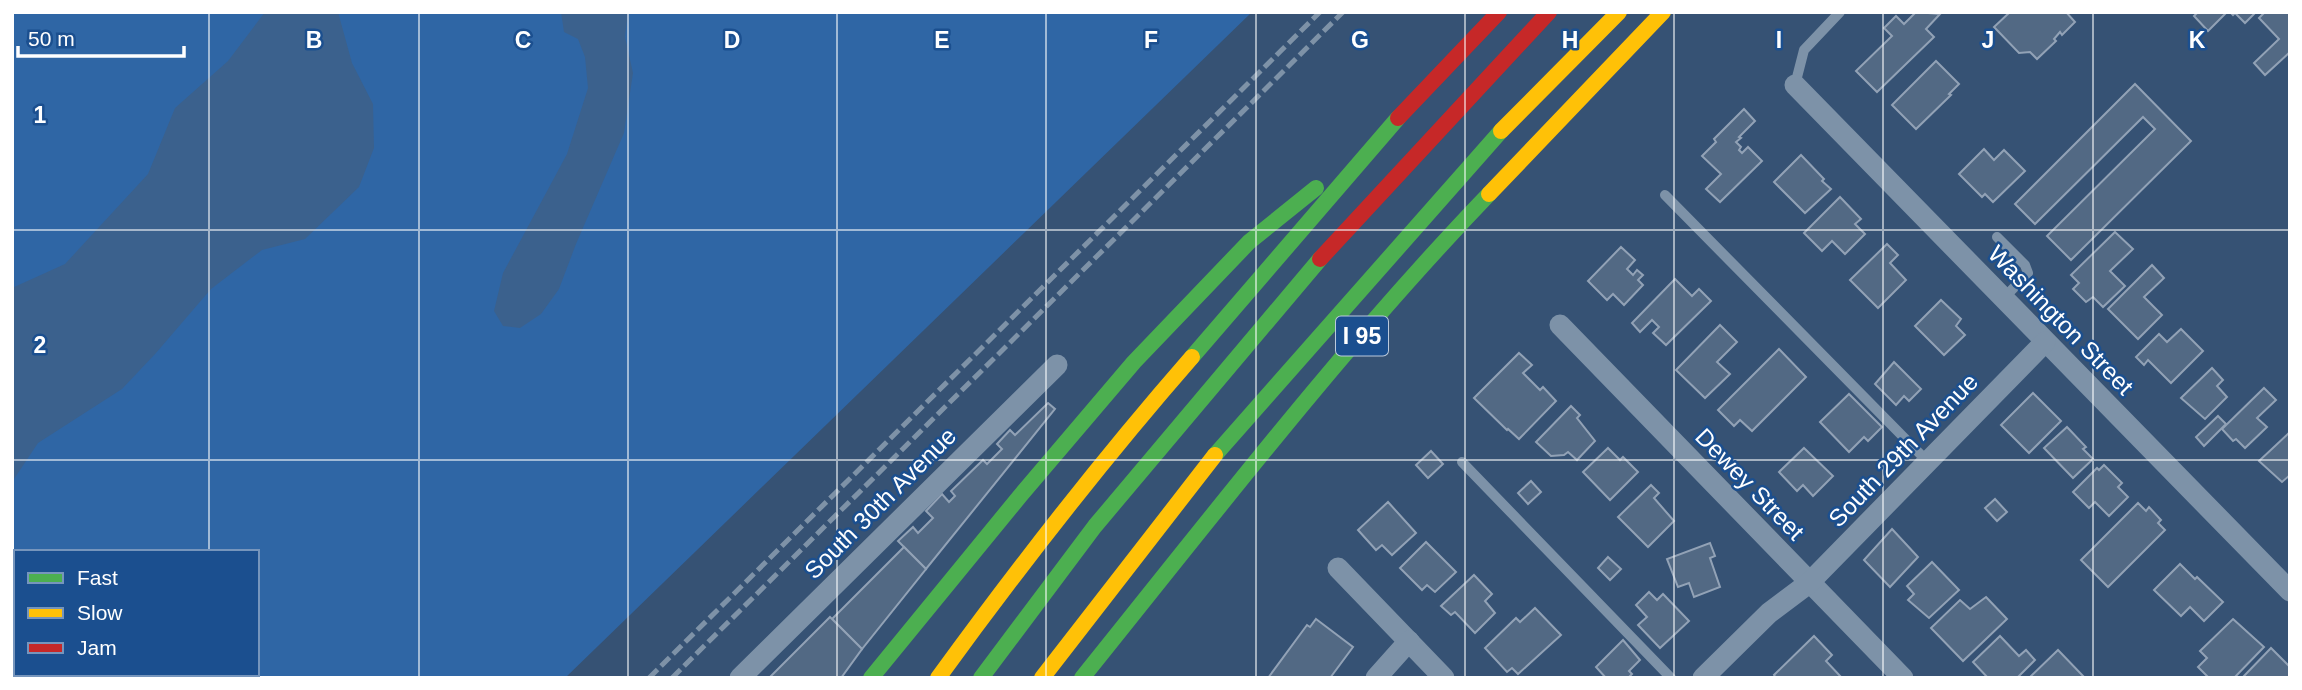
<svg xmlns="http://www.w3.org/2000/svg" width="2302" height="690" font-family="Helvetica,sans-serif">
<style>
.green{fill:#2f66a5;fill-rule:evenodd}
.water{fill:#3b618d}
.building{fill:#526984;stroke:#92a2b6;stroke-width:2}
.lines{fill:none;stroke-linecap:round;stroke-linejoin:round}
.lane{stroke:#7d92a8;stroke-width:10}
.street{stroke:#7d92a8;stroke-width:21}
.fast{stroke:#4caf50;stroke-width:16}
.slow{stroke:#ffc107;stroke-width:16}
.jam{stroke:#c62828;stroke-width:16}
.rail{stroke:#7e92a7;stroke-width:5;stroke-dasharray:12 5;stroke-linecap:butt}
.grid{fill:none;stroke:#fff;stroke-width:2;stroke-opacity:0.55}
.labels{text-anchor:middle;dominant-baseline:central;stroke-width:5;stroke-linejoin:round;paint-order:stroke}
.shield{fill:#1b4f8f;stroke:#bbcadd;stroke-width:2}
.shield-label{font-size:23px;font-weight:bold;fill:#fff}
.street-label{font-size:24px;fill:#fff;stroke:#1b4f8f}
.grid-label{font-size:23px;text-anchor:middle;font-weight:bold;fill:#fff;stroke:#1b4f8f;stroke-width:5;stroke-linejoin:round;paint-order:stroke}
</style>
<rect width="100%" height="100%" fill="#365274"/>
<path class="green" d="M12,12H1252L565,678H12ZM16,552H257V674H16Z"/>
<g class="water">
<polygon points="265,12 338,12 352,63 373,104 374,148 359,187 305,239 262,250 211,289 156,353 122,389 38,443 12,482 12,288 65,264 148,174 175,108 228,61"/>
<polygon points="561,12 628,12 625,37 633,73 624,133 576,244 559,289 541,314 520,328 503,326 494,311 503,273 567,154 588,88 585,57 578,39 564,32"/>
</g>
<g class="building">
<polygon points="1916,12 1940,14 1926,29 1934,37 1877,92 1856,71 1892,36 1884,28 1896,16 1904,24"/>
<polygon points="2010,12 2066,12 2075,22 2062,35 2060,32 2054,39 2056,41 2037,59 2030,52 2019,53 1994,27"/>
<polygon points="2198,12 2227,12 2208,31 2194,16"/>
<polygon points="2230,12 2256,12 2245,23 2235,13 2233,15"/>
<polygon points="2265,12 2290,12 2290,52 2265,75 2254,63 2279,39 2259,18"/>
<polygon points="1936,61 1959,84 1949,94 1951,95 1916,129 1892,105"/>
<polygon points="2135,84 2191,141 2071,260 2047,236 2155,129 2143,117 2035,224 2015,204"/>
<polygon points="1744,109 1755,121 1739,137 1741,138 1736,142 1741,147 1739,150 1742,153 1748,147 1762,161 1720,202 1706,189 1721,174 1702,156 1716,142 1714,139"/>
<polygon points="1984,149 1994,160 2004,150 2025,171 1993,202 1985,194 1982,197 1959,174"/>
<polygon points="1801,155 1824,179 1822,181 1831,189 1805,213 1774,182"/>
<polygon points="1840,197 1861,219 1855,224 1865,234 1845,254 1832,241 1822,251 1804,233"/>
<polygon points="2115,232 2133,249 2110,271 2125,286 2103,307 2093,297 2086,302 2073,289 2079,283 2071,275"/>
<polygon points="1887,244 1898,255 1890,263 1906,280 1878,308 1850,280"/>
<polygon points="1621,247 1635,260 1627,269 1633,275 1637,270 1643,275 1638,280 1643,285 1624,305 1613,294 1607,300 1588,281"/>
<polygon points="2152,265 2164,278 2144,297 2162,315 2138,339 2108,309"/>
<polygon points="1675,279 1692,296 1699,289 1711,301 1666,345 1653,333 1659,327 1652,320 1640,332 1632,323"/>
<polygon points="1941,300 1961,319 1956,326 1965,335 1944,355 1915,326"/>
<polygon points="1720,325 1737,342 1717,362 1730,374 1705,398 1676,370"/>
<polygon points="2181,329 2203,351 2171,383 2148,360 2144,365 2136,357 2159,334 2167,342"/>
<polygon points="1779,349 1806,377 1752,431 1740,420 1734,426 1718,410"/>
<polygon points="1519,353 1532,365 1523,373 1540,390 1543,387 1556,401 1519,439 1508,429 1507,430 1474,398"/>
<polygon points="1894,362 1921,389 1909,401 1904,396 1896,405 1875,384"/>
<polygon points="2212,368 2223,380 2217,386 2227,397 2205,419 2181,398"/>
<polygon points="2264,388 2276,400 2257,418 2267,427 2245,448 2236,439 2233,441 2222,429"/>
<polygon points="2033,393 2061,421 2029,453 2001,425"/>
<polygon points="1849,394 1882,427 1868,441 1864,437 1849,452 1820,422"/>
<polygon points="1048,403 1055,409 926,569 898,541 913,527 918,533 933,518 926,511 942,494 949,502 955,496 951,491 983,460 987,464 1002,449 997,444 1010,430 1015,435"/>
<polygon points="1571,406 1580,415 1577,418 1595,441 1577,460 1568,452 1564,455 1551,456 1536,442"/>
<polygon points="2218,416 2226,424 2204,446 2196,437"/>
<polygon points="2067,427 2086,447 2083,449 2093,459 2073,478 2044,448"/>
<polygon points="2290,432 2290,475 2282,482 2259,461"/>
<polygon points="1608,448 1620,460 1623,457 1638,472 1610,500 1583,472"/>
<polygon points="1804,448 1833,476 1813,496 1803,485 1797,491 1779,472"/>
<polygon points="1431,451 1443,464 1428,478 1416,465"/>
<polygon points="2104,465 2122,483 2118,487 2128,497 2109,516 2095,502 2089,508 2073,492 2097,468 2099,470"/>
<polygon points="1531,481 1541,492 1528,504 1518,493"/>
<polygon points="1651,485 1659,493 1654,498 1674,521 1648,547 1618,517"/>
<polygon points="1995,499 2007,512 1997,521 1985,508"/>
<polygon points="1388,502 1416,533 1392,555 1382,545 1376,550 1358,530"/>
<polygon points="2138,503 2146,511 2149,507 2161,520 2158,523 2165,530 2108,587 2081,560"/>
<polygon points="1892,529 1918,557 1890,587 1864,560"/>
<polygon points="1426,542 1456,572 1435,592 1427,585 1422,590 1400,568"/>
<polygon points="1710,543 1715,556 1710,558 1720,587 1694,597 1689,583 1678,587 1667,559"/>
<polygon points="904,547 926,569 862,649 832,619"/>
<polygon points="1608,557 1621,569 1610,580 1598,568"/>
<polygon points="1932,562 1959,590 1929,618 1908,600 1914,594 1907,586"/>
<polygon points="2180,564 2195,579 2197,577 2223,602 2204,621 2190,607 2181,616 2154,590"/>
<polygon points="1474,575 1492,594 1485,601 1495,613 1475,633 1455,612 1451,615 1441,606"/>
<polygon points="1649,592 1657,600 1663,594 1689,621 1660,648 1638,625 1647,617 1636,605"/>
<polygon points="1986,597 2007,619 1963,661 1931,628 1960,600 1970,609"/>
<polygon points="1535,608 1561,635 1518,674 1512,668 1507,672 1485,648 1516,618 1520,622"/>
<polygon points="830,617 862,649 841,678 769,678"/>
<polygon points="1316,619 1353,647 1330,678 1268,678 1307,625 1310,627"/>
<polygon points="2233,619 2264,647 2234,678 2209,678 2198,667 2207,658 2200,651"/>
<polygon points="1814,636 1832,655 1826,661 1842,678 1776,678 1774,675"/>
<polygon points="2000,636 2019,656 2026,650 2035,660 2017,678 1988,678 1973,662"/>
<polygon points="1623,640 1640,660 1629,671 1632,674 1628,678 1606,678 1596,667"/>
<polygon points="2271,648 2290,667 2290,678 2242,678"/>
<polygon points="2058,650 2085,678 2029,678"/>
</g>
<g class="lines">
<g class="lane">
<polyline points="1795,85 1804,50 1840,12"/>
<polyline points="1665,195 1928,462"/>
<polyline points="1997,237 2025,265 2028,273 2003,299"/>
<polyline points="1462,462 1671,678"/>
</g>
<g class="street">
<polyline points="1795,85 2290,591"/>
<polyline points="1560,325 1903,678"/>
<polyline points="1338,568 1444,678"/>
<polyline points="740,678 1057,365"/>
<polyline points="1376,678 1409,641"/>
<polyline points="1703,678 1769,613 1809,583 2045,342"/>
</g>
<g class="fast">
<polyline points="1192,357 1398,118"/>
<polyline points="1215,455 1501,131"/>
<polyline points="871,678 1020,496 1134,362 1249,242 1316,188"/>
<polyline points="981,678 1095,526 1320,259"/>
<path d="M1082,678C1214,514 1343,346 1489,194"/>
</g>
<g class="slow">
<polyline points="1501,131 1619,12"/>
<polyline points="1489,194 1663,12"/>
<path d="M938,678C1018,568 1102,460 1192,357"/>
<polyline points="1042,678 1215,455"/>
</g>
<g class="jam">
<polyline points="1398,118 1499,12"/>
<polyline points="1320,259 1549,12"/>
</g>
<g class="rail">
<polyline points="649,678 1320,12"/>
<polyline points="672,678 1343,12"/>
</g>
</g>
<path class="grid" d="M209,12V552M419,12V678M628,12V678M837,12V678M1046,12V678M1256,12V678M1465,12V678M1674,12V678M1883,12V678M2093,12V678M12,230H2290M12,460H2290M209,674V678"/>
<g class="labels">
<rect class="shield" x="1336" y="316.5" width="52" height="39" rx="5"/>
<g class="shield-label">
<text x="1362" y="336">I 95</text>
</g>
<g class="street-label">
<text transform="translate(2061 320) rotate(46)">Washington Street</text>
<text transform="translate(1903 450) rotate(-46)">South 29th Avenue</text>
<text transform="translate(1750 484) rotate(46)">Dewey Street</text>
<text transform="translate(880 503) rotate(-45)">South 30th Avenue</text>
</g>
</g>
<g class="grid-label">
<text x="314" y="48">B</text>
<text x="523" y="48">C</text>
<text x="732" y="48">D</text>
<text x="942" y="48">E</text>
<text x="1151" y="48">F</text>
<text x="1360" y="48">G</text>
<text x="1570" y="48">H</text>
<text x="1779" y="48">I</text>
<text x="1988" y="48">J</text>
<text x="2197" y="48">K</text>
<text x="40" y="123">1</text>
<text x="40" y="353">2</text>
</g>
<rect width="2302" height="690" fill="none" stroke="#ffffff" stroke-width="28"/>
<rect x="14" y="550" width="245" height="126" fill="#1b4f8f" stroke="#7695bc" stroke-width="2"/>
<rect x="28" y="573" width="35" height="10" fill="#4caf50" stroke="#7695bc" stroke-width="2"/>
<text x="77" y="585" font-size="21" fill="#ffffff">Fast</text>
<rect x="28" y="608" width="35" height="10" fill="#ffc107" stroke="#7695bc" stroke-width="2"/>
<text x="77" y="620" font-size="21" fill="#ffffff">Slow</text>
<rect x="28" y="643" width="35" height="10" fill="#c62828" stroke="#7695bc" stroke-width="2"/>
<text x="77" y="655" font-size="21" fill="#ffffff">Jam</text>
<path d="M18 46v10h166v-10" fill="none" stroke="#ffffff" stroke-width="3.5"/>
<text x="28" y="46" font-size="21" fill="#ffffff" stroke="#1b4f8f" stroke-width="5" paint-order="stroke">50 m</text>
</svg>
